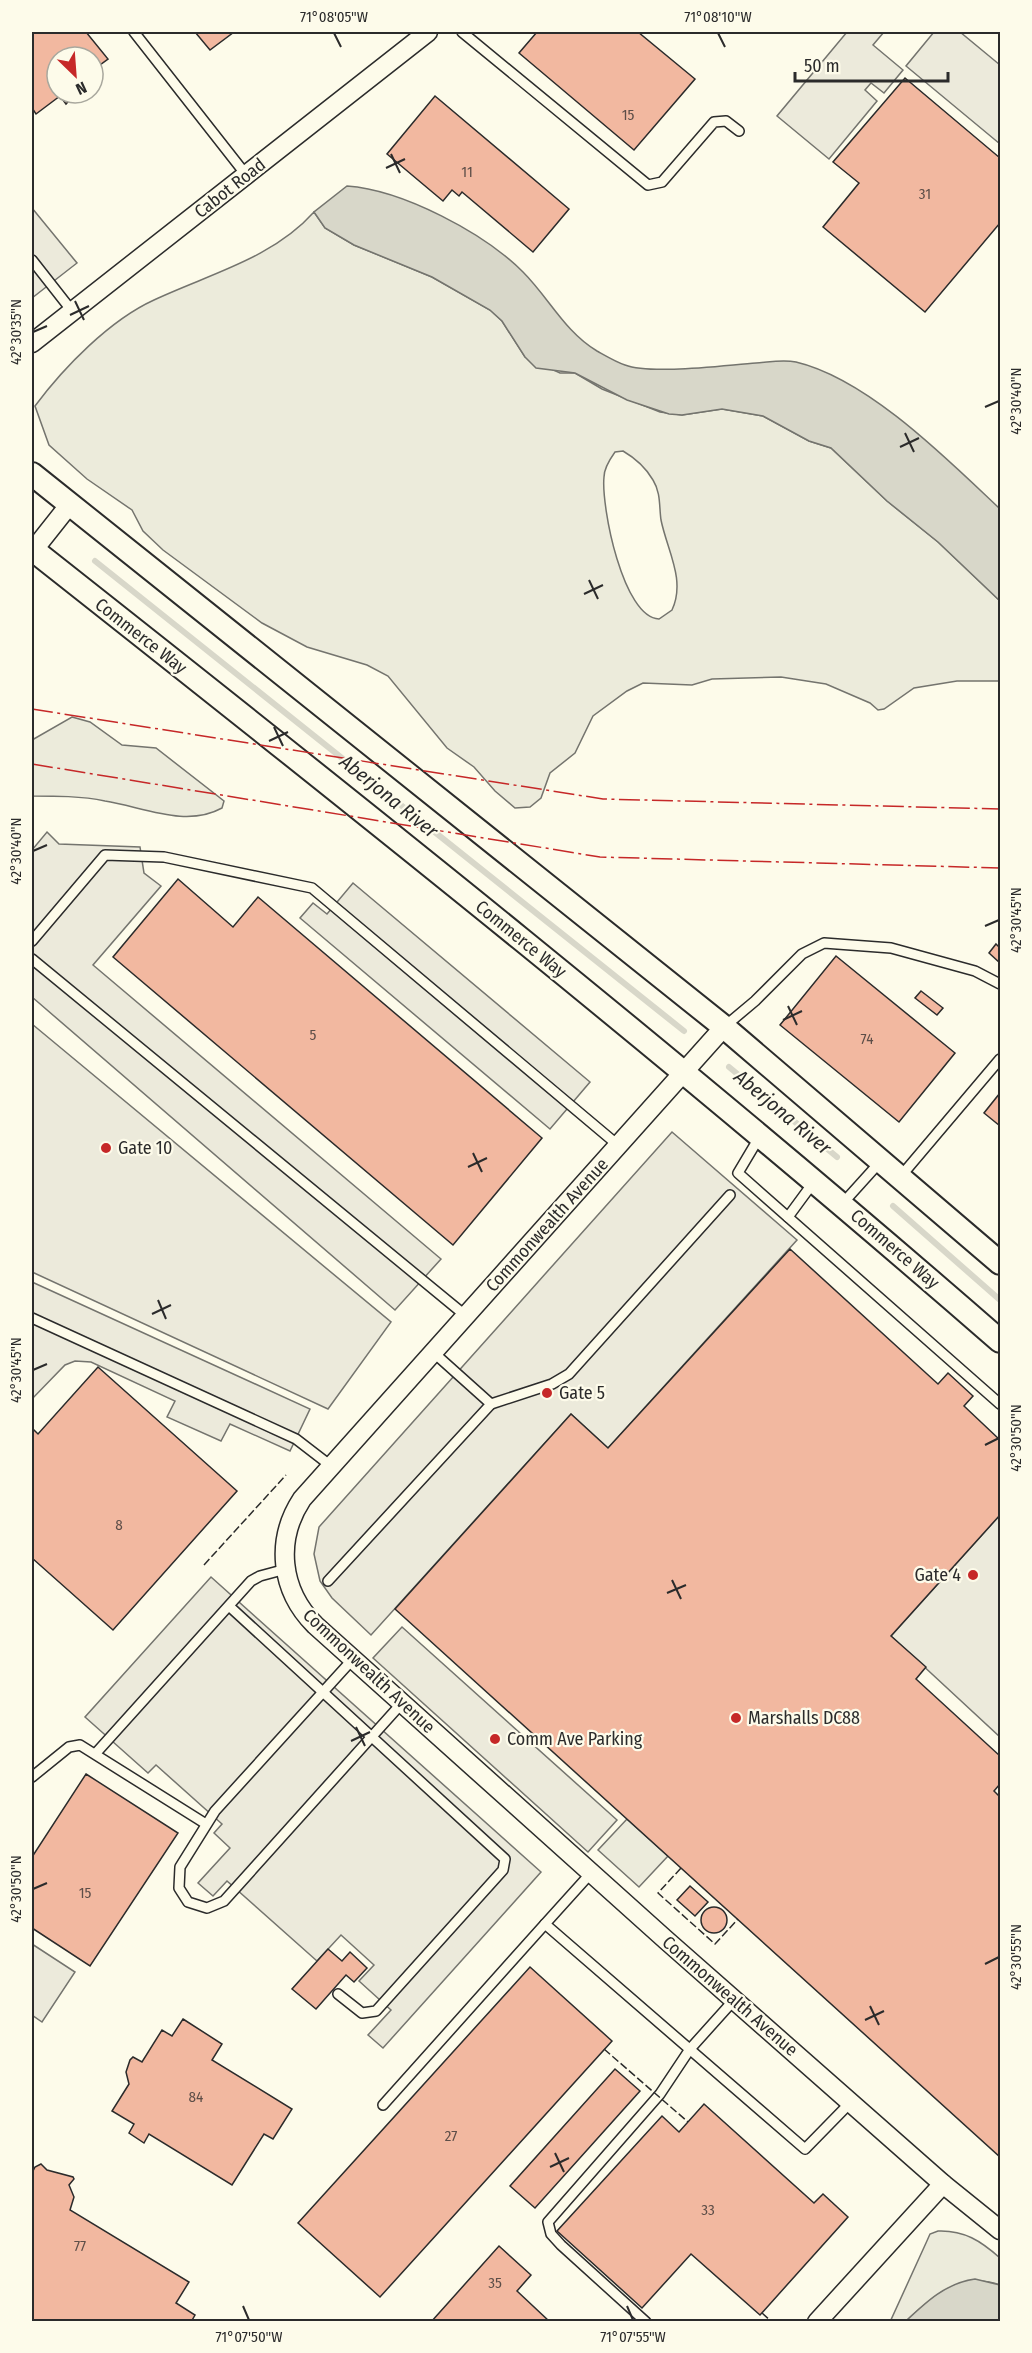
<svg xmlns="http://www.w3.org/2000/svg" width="1032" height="2353" font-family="'Fira Sans Condensed',sans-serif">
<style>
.green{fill:#ecebdb;stroke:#74746e;stroke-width:1.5;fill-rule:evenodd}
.parking{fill:#eceadb;stroke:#74746e;stroke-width:1.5}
.water{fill:#d8d7c9;stroke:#74746e;stroke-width:1.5}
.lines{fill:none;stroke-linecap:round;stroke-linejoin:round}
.stream{stroke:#d8d7c9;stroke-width:6}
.building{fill:#f2b8a0;stroke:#2b2b2b;stroke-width:1.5}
.service-casing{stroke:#2b2b2b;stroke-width:12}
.minor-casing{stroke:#2b2b2b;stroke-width:21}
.tertiary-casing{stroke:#2b2b2b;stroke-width:26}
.service{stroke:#fdfbea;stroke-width:9}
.minor{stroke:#fdfbea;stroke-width:18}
.tertiary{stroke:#fdfbea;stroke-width:22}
.fence{stroke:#2b2b2b;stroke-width:1.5;stroke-dasharray:8 3;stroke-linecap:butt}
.power{stroke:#c62828;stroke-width:1.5;stroke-dasharray:21 4.5 3 4.5;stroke-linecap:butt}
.ticks{fill:none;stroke:#2b2b2b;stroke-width:2}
.poi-dot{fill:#c62828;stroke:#fdfbea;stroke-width:2}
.labels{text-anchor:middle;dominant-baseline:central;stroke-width:4.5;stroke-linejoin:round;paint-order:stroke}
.number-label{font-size:15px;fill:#5d4e48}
.street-label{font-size:18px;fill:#2b2b2b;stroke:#fdfbea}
.poi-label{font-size:18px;fill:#2b2b2b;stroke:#fdfbea;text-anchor:start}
.water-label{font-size:20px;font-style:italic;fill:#2b2b2b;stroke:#fdfbea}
.neatline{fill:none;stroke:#2b2b2b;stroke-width:2}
.ticks-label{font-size:15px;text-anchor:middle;fill:#2b2b2b}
</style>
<rect width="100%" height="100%" fill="#fdfbea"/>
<g class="green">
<path d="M314,212L325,228L354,245L432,277L490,310L502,321L525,357L560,373H575L602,389L660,412L682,415L722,409L763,416L809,441L831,448L887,501L938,542L1000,601V681H957L914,688L884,709L878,710L870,703L826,684L781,677L712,679L692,685L643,683L627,691L593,716L575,753L550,773L541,798L530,807L515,808L495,791L474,767L447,748L388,676L367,665L307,647L262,623L163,550L143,531L132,510L87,479L49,445L35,406C64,367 110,320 154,300C209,274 272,259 314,212ZM623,451C635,458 646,468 653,480C661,493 659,506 661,520C667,550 686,580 672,610L659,619C623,618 601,506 604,477C604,468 610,459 615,452Z"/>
<path d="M72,717L90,722L122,745L156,748L224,801L222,808C186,828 143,807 105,801C81,796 56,796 32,796V740Z"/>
<polygon points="627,1819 668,1856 639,1887 598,1850"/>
<path d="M938,2231C964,2230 981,2241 1000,2258V2285C961,2271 933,2296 906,2321L890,2322L926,2243L930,2234Z"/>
</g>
<g class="parking">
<polygon points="847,32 884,32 873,45 903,70 884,93 871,83 865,90 877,101 829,159 777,116"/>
<polygon points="934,32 960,32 1000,65 1000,144 906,66"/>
<polygon points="32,208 77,263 32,298"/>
<polygon points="47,832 59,844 140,847 144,873 161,886 93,965 441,1259 395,1310 32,997 32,850"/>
<polygon points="353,883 590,1082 550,1129 300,918 313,903 327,914"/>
<polygon points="32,1024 391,1322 328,1409 32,1272"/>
<polygon points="672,1132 797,1240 608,1448 571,1414 371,1635 332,1598 320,1581 314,1554 319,1527"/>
<polygon points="32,1282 310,1409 290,1451 230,1424 221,1441 167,1417 175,1401 91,1362 75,1361 65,1365 32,1399"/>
<polygon points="1000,1515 1000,1737 891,1636"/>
<polygon points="211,1577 541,1872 383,2048 368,2035 391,2010 359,1981 374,1965 341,1935 317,1961 227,1881 213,1896 198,1883 230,1848 214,1833 222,1824 156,1765 148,1773 85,1717"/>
<polygon points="402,1627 617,1820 588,1852 373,1658"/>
<polygon points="32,1944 75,1972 42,2022 32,2015"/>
</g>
<g class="water">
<path d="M347,186C403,190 484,233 523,272C549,298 565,332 597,351C606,356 616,362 625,365C652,375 726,365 756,363C770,362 783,359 796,362C868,379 948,460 1000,509V601L938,542L887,501L831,448L809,441L763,416L722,409L682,415L669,414L627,400L575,373L536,368L525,357L502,321L490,310L432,277L354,245L325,228L314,212Z"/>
<path d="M975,2279L1000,2285V2321H906C926,2302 946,2283 975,2279Z"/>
</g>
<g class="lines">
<g class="stream">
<polyline points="95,561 684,1031"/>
<polyline points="729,1067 837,1157"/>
<polyline points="893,1206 1000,1300"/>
</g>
</g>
<g class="building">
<polygon points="32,32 86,32 108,59 93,70 93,57 57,57 57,93 76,93 66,104 60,96 36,114 32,108"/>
<polygon points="195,32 234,32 210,50"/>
<polygon points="537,32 638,32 695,79 634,150 519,53"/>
<polygon points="905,78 1000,158 1000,223 925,312 823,227 859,183 833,162"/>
<polygon points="435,96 569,209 533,252 462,192 459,196 452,190 443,201 387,154"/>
<polygon points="178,879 233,927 258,897 542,1138 453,1245 113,957"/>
<polygon points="996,944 1000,948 1000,963 989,953"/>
<polygon points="836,956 955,1053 899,1122 780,1025"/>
<polygon points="921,991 943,1008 937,1015 915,998"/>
<polygon points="1000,1093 1000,1126 984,1113"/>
<polygon points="790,1249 938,1384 948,1373 973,1396 964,1406 1000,1440 1000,1515 891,1636 926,1667 916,1679 1000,1756 1000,1784 994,1791 1000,1797 1000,2157 395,1609 571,1414 608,1448"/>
<polygon points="98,1367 237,1491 113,1630 32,1558 32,1428 38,1434"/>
<polygon points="86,1774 178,1833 90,1966 32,1928 32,1857"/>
<polygon points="690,1886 708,1902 695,1916 677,1900"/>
<circle cx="714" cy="1920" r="13"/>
<polygon points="328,1949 342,1961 350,1952 367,1968 354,1982 346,1975 316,2009 292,1989"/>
<polygon points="530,1967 612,2041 380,2297 298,2223"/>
<polygon points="183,2019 222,2044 212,2060 292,2109 273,2139 264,2134 232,2185 149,2134 144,2143 129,2133 134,2124 112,2111 129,2084 126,2072 130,2060 133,2057 142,2062 162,2030 172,2036"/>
<polygon points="615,2069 640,2091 535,2208 510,2186"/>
<polygon points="704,2104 814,2203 823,2194 848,2217 760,2315 691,2254 642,2308 557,2231 662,2116 679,2132"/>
<polygon points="41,2164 47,2170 73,2177 74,2179 69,2185 74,2197 70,2210 189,2282 176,2303 195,2315 191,2322 32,2322 32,2173 35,2167"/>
<polygon points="499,2246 531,2275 517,2291 550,2322 431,2322"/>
</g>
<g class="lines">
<defs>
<g id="service">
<polyline points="134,32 247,176"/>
<polyline points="462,32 648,185 662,182 714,122 726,121 739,131"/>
<polyline points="32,260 72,311"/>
<polyline points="32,941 105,855 164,857 312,888 619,1146"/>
<polyline points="32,959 466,1316"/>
<polyline points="724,1027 755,1001 802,954 824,943 891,948 975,971 1000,984"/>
<polyline points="760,1136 738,1173 1000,1404"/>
<polyline points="901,1176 1000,1059"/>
<polyline points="843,1203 880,1162"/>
<polyline points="788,1217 813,1183"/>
<polyline points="32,1318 296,1439 331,1466"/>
<polyline points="491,1404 552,1384 569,1374 730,1195"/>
<polyline points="328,1581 491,1404 433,1352"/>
<polyline points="229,1606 505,1859 503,1870 376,2011 362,2013 338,1994"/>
<polyline points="353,1659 215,1811 180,1867 179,1888 188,1902 207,1908 224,1901 402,1703"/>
<polyline points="96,1753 251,1581 260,1576 286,1569"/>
<polyline points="32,1777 69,1747 80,1745 206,1824"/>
<polyline points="591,1873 545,1924 805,2149 850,2103"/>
<polyline points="383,2105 545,1924"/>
<polyline points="646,2322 561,2245 551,2234 548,2222 660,2094 690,2049 734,2000"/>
</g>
<g id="minor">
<polyline points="32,343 428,32"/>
<polyline points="32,552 70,504"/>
<path d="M724,1027L302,1499C275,1540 280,1590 315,1625L666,1940L943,2184L1000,2230"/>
<polyline points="817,2322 943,2184"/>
</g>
<g id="tertiary">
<polyline points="32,474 724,1027 1000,1263"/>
<path d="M32,549C359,807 686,1067 1000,1341"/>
</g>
</defs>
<use href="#service" class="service-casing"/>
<use href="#minor" class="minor-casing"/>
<use href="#tertiary" class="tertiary-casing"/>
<use href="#service" class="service"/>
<use href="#minor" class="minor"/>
<use href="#tertiary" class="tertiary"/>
<g class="fence">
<polyline points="204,1565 286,1475"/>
<polyline points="681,1868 658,1893 715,1944 738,1919"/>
<polyline points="604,2049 688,2122"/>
<polyline points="762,2313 772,2322"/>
</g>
<g class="power">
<polyline points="32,709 603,799 1000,809"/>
<polyline points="32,764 600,857 1000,868"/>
</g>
</g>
<path class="ticks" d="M334,33L341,47M718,33L725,47M391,154L400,173M386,168L405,159M75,301L84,320M70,315L89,306M33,332L47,326M985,407L999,401M905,433L914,452M900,447L919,438M589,580L598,599M584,594L603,585M274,727L283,746M269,741L288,732M33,851L47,845M985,926L999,920M788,1006L797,1025M783,1020L802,1011M473,1153L482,1172M468,1167L487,1158M158,1300L166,1319M152,1314L171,1305M33,1370L47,1364M985,1445L999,1438M672,1580L681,1599M667,1593L686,1585M356,1727L365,1746M351,1741L370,1732M33,1889L47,1883M985,1964L999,1957M870,2006L879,2025M865,2020L884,2011M555,2153L564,2172M550,2167L569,2158M243,2306L249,2320M627,2306L633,2320"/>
<g class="poi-dot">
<circle cx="106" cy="1148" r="6"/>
<circle cx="547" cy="1393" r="6"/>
<circle cx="973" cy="1575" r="6"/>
<circle cx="736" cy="1718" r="6"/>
<circle cx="495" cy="1739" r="6"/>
</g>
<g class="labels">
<g class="number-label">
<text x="628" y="115">15</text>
<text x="467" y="172">11</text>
<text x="925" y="194">31</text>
<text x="313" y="1035">5</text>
<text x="867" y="1039">74</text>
<text x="119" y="1525">8</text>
<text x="85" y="1893">15</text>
<text x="196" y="2097">84</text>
<text x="451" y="2136">27</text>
<text x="708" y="2210">33</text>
<text x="80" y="2246">77</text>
<text x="495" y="2283">35</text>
</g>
<g class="street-label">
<text transform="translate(230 188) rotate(-38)">Cabot Road</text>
<text transform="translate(141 636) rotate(38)">Commerce Way</text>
<text transform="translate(521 939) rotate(39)">Commerce Way</text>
<text transform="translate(547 1225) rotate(-48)">Commonwealth Avenue</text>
<text transform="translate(895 1249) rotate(41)">Commerce Way</text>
<text transform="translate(369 1671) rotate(43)">Commonwealth Avenue</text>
<text transform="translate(730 1996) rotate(41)">Commonwealth Avenue</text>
</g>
<g class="poi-label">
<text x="118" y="1148">Gate 10</text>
<text x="559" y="1393">Gate 5</text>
<text x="961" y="1575" text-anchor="end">Gate 4</text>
<text x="748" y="1718">Marshalls DC88</text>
<text x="507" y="1739">Comm Ave Parking</text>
</g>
<g class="water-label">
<text transform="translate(389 796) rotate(39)">Aberjona River</text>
<text transform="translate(783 1112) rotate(40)">Aberjona River</text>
</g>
</g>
<rect width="1032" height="2353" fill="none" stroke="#fdfbea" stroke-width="66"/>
<g transform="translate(75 75) rotate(155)"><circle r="28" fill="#fdfbea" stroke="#a9a89e" stroke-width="1.5"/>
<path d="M0-4.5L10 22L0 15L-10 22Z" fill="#c62828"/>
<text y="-9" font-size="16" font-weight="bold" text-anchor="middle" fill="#2b2b2b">N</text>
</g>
<path d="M795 72v9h153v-9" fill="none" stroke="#2b2b2b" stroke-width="3"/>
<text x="804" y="72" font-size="18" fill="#2b2b2b" stroke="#fdfbea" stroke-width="4.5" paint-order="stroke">50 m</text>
<rect x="33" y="33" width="966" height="2287" class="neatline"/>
<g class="ticks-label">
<text x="334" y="22">71°08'05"W</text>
<text x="718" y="22">71°08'10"W</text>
<text transform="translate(16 332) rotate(-90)" y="5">42°30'35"N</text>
<text transform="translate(1016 401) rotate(-90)" y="5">42°30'40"N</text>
<text transform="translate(16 851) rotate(-90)" y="5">42°30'40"N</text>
<text transform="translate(1016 920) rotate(-90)" y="5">42°30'45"N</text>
<text transform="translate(16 1370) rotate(-90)" y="5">42°30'45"N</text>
<text transform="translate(1016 1438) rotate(-90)" y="5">42°30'50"N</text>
<text transform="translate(16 1889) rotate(-90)" y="5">42°30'50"N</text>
<text transform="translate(1016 1957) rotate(-90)" y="5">42°30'55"N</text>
<text x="249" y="2342">71°07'50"W</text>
<text x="633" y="2342">71°07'55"W</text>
</g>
</svg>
